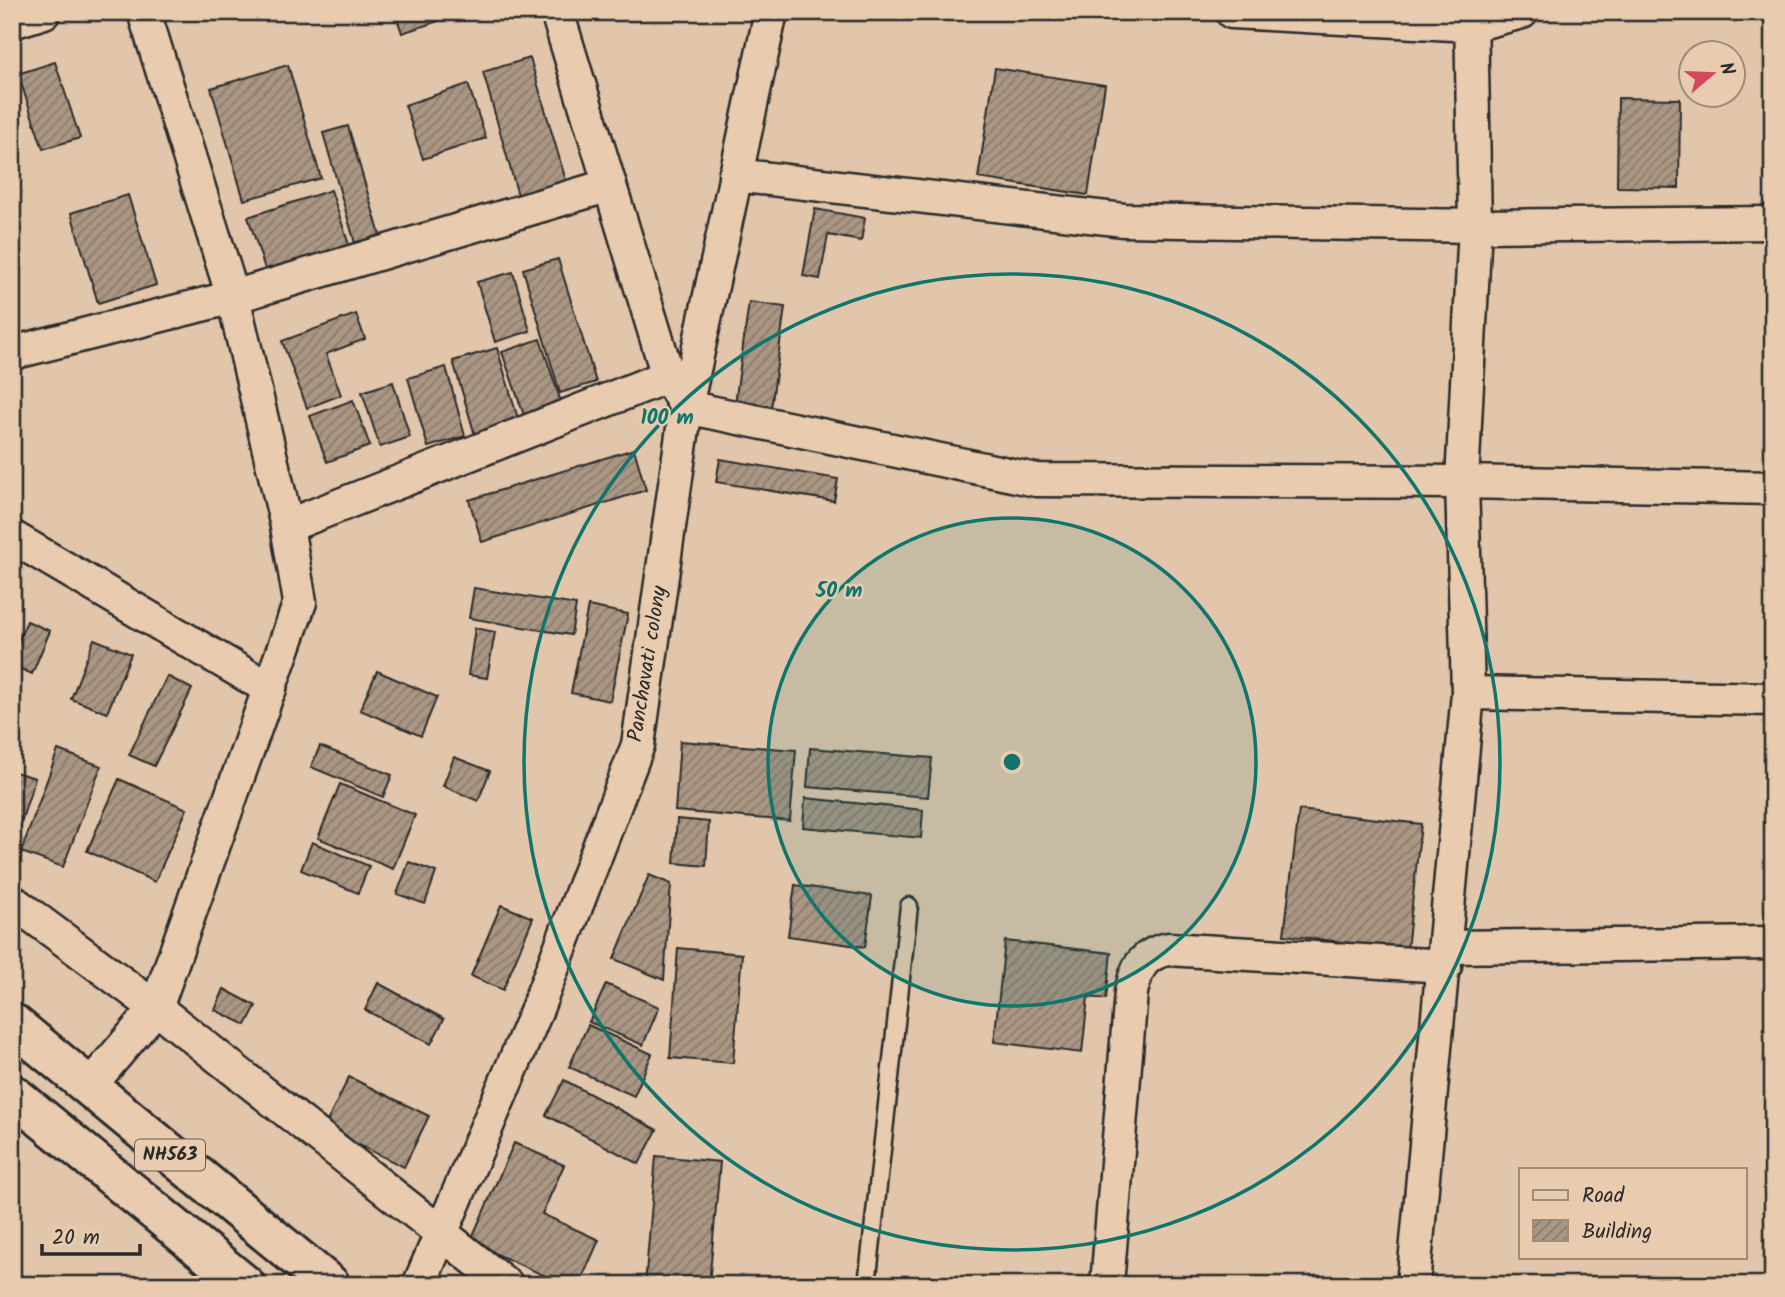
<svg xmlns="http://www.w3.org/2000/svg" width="1785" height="1297" font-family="Kalam,sans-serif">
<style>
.building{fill:url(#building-hatch);stroke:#2b2b2b;stroke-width:2}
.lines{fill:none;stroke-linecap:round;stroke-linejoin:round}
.lane-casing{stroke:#2b2b2b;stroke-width:21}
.street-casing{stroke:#2b2b2b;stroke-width:37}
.highway-casing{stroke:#2b2b2b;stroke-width:44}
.lane{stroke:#e9ccb0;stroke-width:16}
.street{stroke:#e9ccb0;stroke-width:32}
.highway{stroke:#e9ccb0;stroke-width:38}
.ring{fill:none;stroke:#0f766e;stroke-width:3.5}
.labels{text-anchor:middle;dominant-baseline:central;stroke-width:5;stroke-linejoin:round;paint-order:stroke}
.shield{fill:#e9ccb0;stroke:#645b53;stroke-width:2}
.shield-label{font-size:19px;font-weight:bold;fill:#2b2b2b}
.street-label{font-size:21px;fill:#2b2b2b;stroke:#e9ccb0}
.centre{fill:#0f766e;stroke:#e9ccb0;stroke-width:3.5}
.ring-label{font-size:21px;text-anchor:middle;font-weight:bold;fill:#0f766e;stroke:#e9ccb0;stroke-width:5;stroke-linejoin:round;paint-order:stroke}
</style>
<defs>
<pattern id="building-hatch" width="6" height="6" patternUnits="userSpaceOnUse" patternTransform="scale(1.75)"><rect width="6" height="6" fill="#a99683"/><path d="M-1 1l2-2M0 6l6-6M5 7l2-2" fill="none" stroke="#8a7b6b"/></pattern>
</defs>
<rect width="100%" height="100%" fill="#e1c6ab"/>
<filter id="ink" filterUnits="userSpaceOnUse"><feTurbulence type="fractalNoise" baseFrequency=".0143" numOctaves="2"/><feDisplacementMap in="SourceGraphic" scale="14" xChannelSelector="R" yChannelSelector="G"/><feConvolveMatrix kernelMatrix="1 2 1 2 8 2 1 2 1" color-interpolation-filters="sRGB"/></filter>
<g filter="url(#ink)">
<g class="building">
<polygon points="395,12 442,12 445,19 402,33"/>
<polygon points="530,58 569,191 521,206 483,72"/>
<polygon points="55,62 80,138 43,149 18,74"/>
<polygon points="288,65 321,178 244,200 211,88"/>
<polygon points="995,68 1105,85 1088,195 978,178"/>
<polygon points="468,84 486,138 423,159 405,105"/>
<polygon points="1618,98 1680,99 1679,188 1617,187"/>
<polygon points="348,126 380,235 355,243 323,133"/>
<polygon points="331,190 351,251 268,278 248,217"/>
<polygon points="128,195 156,285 98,303 71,213"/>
<polygon points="815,209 865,218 861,241 828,235 820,279 803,276"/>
<polygon points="558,259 596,382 560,393 523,269"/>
<polygon points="513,272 530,331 495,342 477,282"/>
<polygon points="749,302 785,307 771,409 735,404"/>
<polygon points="356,314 365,339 326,354 341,395 307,408 282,341"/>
<polygon points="540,339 563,408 526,421 502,352"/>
<polygon points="497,348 519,422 475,435 453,361"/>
<polygon points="446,367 465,436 428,447 408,378"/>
<polygon points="393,382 410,437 380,447 362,392"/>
<polygon points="353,400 370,446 327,462 310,416"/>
<polygon points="634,449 646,490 482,542 469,500"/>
<polygon points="720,459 838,479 834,501 716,482"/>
<polygon points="474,588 576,605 571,635 469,618"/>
<polygon points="588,606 628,614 610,701 571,693"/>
<polygon points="27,621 50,631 32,674 12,665 12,654"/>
<polygon points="475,628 495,632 487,678 468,675"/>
<polygon points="94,639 131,654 107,713 71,699"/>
<polygon points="377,671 437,697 421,736 360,710"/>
<polygon points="167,676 192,689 154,766 129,755"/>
<polygon points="12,718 18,720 12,736"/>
<polygon points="680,741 796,750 790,821 675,811"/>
<polygon points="320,746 392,775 383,797 311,767"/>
<polygon points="810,748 932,758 928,797 807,787"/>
<polygon points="58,750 101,766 63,867 21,852"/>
<polygon points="454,757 490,771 478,801 443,786"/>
<polygon points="12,771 35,778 12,851"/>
<polygon points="119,779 187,809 155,882 87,851"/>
<polygon points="340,784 415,815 393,869 318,838"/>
<polygon points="805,798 923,810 921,838 803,827"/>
<polygon points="1299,810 1421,824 1407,950 1284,935"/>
<polygon points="677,819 709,822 706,866 674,863"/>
<polygon points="312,842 369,866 358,893 301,870"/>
<polygon points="409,862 436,872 425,904 397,894"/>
<polygon points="649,875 671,884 664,980 614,959"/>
<polygon points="795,885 872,896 865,947 788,936"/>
<polygon points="501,905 533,918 503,990 471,976"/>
<polygon points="1005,941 1111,953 1106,999 1088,997 1082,1053 994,1042"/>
<polygon points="678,948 742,954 733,1063 670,1058"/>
<polygon points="378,983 444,1019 431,1044 365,1010"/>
<polygon points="606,984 659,1007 643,1045 589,1022"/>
<polygon points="224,989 256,1006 246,1025 215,1010"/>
<polygon points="588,1025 652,1054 634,1096 569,1067"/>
<polygon points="349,1077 429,1116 404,1167 324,1128"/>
<polygon points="564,1080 657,1130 639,1164 546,1115"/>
<polygon points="514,1143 564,1165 542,1214 599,1240 579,1285 565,1285 470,1242"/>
<polygon points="656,1156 720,1162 709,1285 645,1285"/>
</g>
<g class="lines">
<defs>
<polyline id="lane" points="867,1285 909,906"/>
<g id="street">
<polyline points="557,12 668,376 686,407 1036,480 1462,482 1773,488"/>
<polyline points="1232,12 1472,25 1522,12"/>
<polyline points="12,22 44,12"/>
<polyline points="735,175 1124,220 1475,226 1773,223"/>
<polyline points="12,353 233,297 610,185"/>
<polyline points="287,526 668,376"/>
<polyline points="12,537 270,689"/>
<polyline points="1468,693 1773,699"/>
<polyline points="12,901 156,1008 507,1285"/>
<polyline points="1447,947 1773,943"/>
<polyline points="88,1088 156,1008 300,602 287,526 233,297 144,12"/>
<polyline points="419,1285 535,1014 638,745 686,407 771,12"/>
<path d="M1107,1285L1131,992C1137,968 1141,955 1168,949L1445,966"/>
<polyline points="1413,1285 1468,693 1462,482 1475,226 1471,12"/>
</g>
<g id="highway">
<polyline points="12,1023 330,1285"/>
<polyline points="12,1094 245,1285"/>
</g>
</defs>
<use href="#lane" class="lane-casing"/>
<use href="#street" class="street-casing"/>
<use href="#highway" class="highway-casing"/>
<use href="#lane" class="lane"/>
<use href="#street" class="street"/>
<use href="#highway" class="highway"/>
</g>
</g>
<circle cx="1012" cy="762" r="244" fill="#0f766e" fill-opacity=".12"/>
<g class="ring">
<circle cx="1012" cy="762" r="244"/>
<circle cx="1012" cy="762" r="488"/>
</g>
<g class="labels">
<rect class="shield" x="135" y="1139.5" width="70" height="31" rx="5"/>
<g class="shield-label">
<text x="170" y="1155">NH563</text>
</g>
<g class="street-label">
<text transform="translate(648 664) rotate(-81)">Panchavati colony</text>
</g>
</g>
<circle cx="1012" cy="762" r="10" class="centre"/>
<g class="ring-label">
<text x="667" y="424">100 m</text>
<text x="839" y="597">50 m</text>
</g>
<rect width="1785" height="1297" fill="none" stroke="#e9ccb0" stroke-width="42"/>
<rect x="21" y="21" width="1743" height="1255" fill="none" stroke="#2b2b2b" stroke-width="2.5" filter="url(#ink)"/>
<rect x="1519" y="1168" width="228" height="91" fill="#e9ccb0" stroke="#9d8c7b" stroke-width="2"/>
<rect x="1533" y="1190" width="35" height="10" fill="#e9ccb0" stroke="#9d8c7b" stroke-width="2"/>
<text x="1582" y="1202" font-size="21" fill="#2b2b2b">Road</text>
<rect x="1533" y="1220" width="35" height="21" fill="url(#building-hatch)" stroke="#9d8c7b" stroke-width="2"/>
<text x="1582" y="1238" font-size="21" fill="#2b2b2b">Building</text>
<g transform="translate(1712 74) rotate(71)"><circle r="33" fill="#e9ccb0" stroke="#9d8c7b" stroke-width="2"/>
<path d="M0-5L12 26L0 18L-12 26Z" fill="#d1495b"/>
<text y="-10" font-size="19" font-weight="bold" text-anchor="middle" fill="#2b2b2b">N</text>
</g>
<path d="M42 1244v10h98v-10" fill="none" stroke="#2b2b2b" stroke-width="3.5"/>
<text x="52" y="1244" font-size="21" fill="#2b2b2b" stroke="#e9ccb0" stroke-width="5" paint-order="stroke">20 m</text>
</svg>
